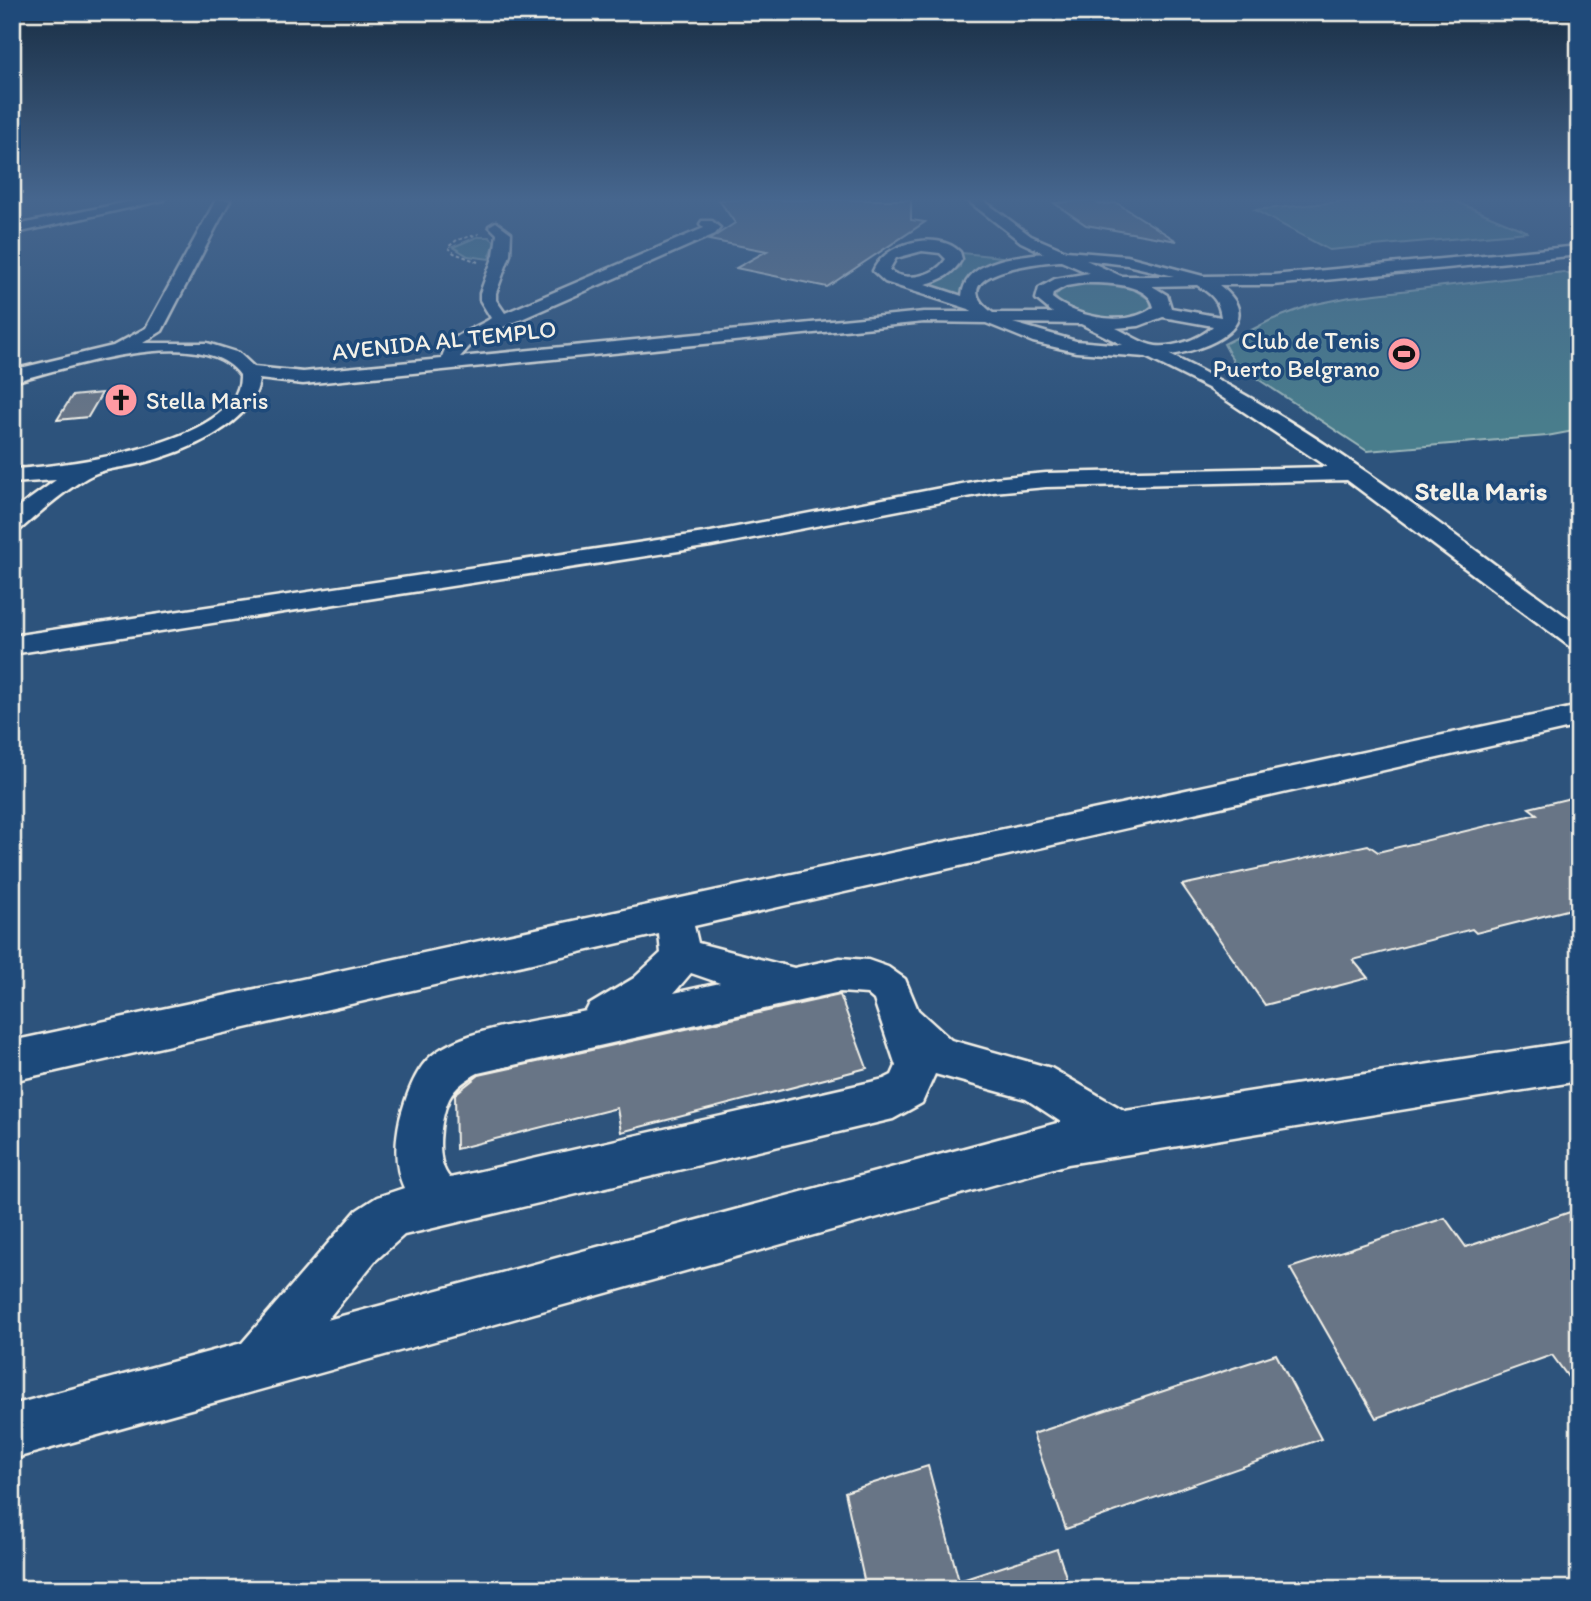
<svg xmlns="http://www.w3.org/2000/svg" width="1591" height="1601" font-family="Itim,sans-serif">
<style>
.green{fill:#487d8c;stroke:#9eb7ba;stroke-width:2}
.building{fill:#677586;stroke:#f4f1e8;stroke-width:2}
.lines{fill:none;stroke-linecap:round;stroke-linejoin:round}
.minor-casing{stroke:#f4f1e8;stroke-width:5}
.path{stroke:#f4f1e8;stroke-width:2;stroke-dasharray:3.5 2.5;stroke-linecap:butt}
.minor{fill:#1f4a7a;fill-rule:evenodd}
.labels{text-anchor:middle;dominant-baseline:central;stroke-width:7;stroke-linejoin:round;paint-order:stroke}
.far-street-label{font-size:24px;fill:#f4f1e8;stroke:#1f4a7a}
.far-poi-label{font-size:24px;fill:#f4f1e8;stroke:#1f4a7a;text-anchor:end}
.far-neighbourhood-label{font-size:26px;font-weight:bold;fill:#f4f1e8;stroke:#1f4a7a}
</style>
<rect width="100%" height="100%" fill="#2d537c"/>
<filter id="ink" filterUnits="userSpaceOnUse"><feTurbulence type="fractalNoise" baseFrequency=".0143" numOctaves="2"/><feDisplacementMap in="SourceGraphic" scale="14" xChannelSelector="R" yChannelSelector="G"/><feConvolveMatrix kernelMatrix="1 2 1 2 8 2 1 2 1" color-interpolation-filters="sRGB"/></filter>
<g filter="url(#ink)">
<g class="green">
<polygon points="1360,200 1452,200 1528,232 1329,250 1255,210"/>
<polygon points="477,237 489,237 495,242 489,259 468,256 453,247"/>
<path d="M962,253L1011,258C990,265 965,270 961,295L923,285L946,276L960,267Z"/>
<polygon points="1564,272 1579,279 1579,430 1547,436 1367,451 1235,364 1224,344 1271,320 1311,305 1350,297"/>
<path d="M1088,282L1133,289L1150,300L1151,306C1135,326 1069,319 1055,297L1063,287Z"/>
</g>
<g class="building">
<polygon points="719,200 911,200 911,220 925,222 827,287 736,268 767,251 709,240 735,223"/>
<polygon points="1093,200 1100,204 1117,203 1177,241 1086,225 1054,203"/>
<polygon points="102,393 88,417 57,420 72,396"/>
<polygon points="1579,796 1579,907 1476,933 1472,929 1353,960 1368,978 1265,1005 1182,885 1368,845 1378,852 1537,814 1529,808"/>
<polygon points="840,995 867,1068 621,1132 617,1108 456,1149 455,1094 479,1075"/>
<polygon points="1579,1209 1579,1392 1552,1355 1376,1418 1290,1268 1445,1218 1466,1247"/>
<polygon points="1276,1354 1321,1439 1066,1529 1033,1434"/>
<polygon points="928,1466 959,1581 1057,1549 1070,1589 866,1589 845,1492"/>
</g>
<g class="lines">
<defs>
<g id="minor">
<polygon points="137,200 164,200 12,234 12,226"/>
<path d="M216,200H230L162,331L143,343H207L239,353L254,367L303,372L442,359C446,334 475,330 491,318L480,300V293L494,255L497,234L489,226L496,222L511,233L510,255L496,293V300L505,313L704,228L700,224L702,221H712L720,228L715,234L476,339L460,357L924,312H972L969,309L885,282L873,271C884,243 937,229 960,252L962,259C953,274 942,280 925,284L962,296C965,260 1016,256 1044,253L1021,242L967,200H983L1031,236L1066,251L1127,256L1203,276L1273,275L1579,246V255L1273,285H1219C1271,324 1207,350 1170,355C1317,426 1447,531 1579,626V649L1569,646L1347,480L1046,487L993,492L711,546L12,654V636L711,532L993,478L1046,473L1327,467L1208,388L1146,357L1076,352L1033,342L986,323L924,322L303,384L259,379C255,425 180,454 142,463C127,467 107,468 94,474C72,484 40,512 21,529L12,531V512L56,480L12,483V469C60,467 243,444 240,375C201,322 65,369 12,382V370L113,346L146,328ZM922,251L940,253L946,259C935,276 906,283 889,270L896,258ZM1086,260L1127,265L1174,276H1121ZM1061,261L1089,273L1055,279L1039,288L1036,299L1053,313H993C939,273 1039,262 1061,261ZM1084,283C1103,283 1149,282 1154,307C1127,328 1077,318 1052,298L1053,293L1066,286ZM1197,285C1211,294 1219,300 1221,317L1171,308L1167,295L1152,286ZM1163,317L1213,326C1201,339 1169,350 1151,345C1139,342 1127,333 1116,328L1139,326ZM1013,323L1081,324L1123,345L1076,341Z"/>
<path d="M1579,706V726L694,926L698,943L794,968L840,958L868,960L888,967L905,979L918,1010L951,1040L1051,1068L1125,1111L1579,1041V1081L1068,1164L12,1459V1405L242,1343L357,1210L377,1197L404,1188C394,1166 395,1143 400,1119C405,1100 413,1075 427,1060C458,1027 542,1021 586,1011L589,1005L634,978L661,953L659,934L12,1081V1041ZM691,973L720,983L674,993ZM840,992L867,994L874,1000L896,1066L892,1075L884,1079L450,1178C434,1162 440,1118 449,1099C455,1087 467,1079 478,1073ZM935,1074L1026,1099L1061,1122L327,1320L375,1261L404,1235L893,1119L922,1103Z"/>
</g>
</defs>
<use href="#minor" class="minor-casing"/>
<polyline class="path" points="478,262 454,253 448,247 457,240 479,234"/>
<use href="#minor" class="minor"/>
</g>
</g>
<linearGradient id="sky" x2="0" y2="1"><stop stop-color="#192e44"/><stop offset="0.47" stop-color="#46668e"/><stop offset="1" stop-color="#46668e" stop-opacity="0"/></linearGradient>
<rect width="1591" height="424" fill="url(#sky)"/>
<defs>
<symbol id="stadium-disc" viewBox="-11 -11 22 22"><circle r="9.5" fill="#ff9aa2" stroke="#1f4a7a"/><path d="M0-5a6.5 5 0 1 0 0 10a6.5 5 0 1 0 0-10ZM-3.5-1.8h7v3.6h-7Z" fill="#111"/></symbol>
<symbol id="church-disc" viewBox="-11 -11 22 22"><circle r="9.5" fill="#ff9aa2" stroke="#1f4a7a"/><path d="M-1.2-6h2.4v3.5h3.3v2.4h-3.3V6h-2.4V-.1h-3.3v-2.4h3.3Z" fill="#111"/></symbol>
</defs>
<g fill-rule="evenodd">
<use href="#stadium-disc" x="1385" y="335" width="38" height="38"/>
<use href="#church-disc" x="102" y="381" width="38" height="38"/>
</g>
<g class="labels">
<g class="far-street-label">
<text transform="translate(444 340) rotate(-6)">AVENIDA AL TEMPLO</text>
</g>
<g class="far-poi-label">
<text x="1380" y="340">Club de Tenis<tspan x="1380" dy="28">Puerto Belgrano</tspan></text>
<text x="146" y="400" text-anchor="start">Stella Maris</text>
</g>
<g class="far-neighbourhood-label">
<text x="1481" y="491">Stella Maris</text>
</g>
</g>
<rect width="1591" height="1601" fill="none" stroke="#1f4a7a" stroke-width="42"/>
<rect x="21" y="21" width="1549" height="1559" fill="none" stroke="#f4f1e8" stroke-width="2.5" filter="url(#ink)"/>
</svg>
